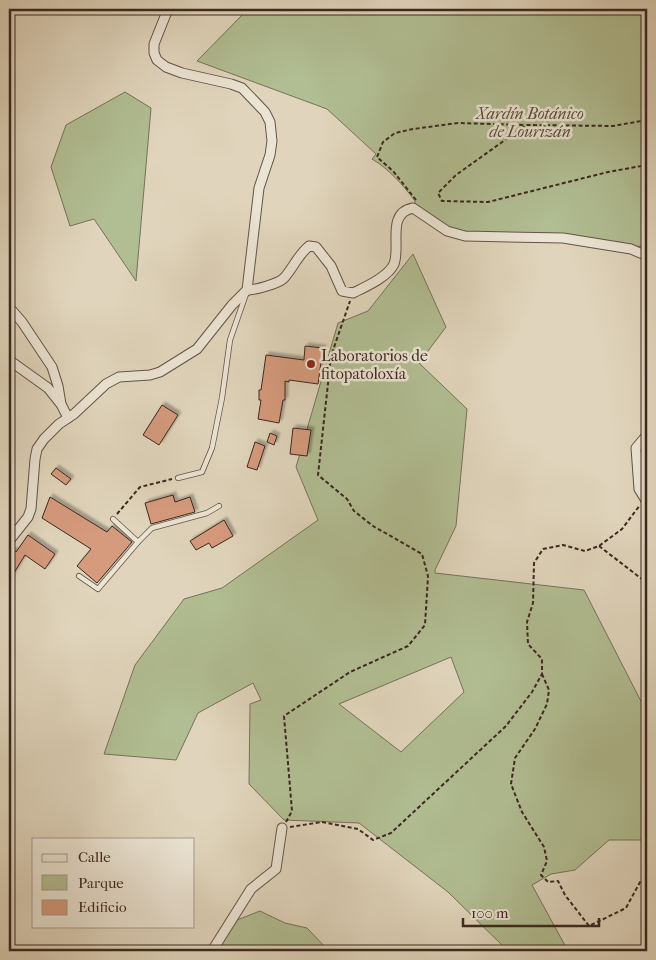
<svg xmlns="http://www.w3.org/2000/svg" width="656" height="960" font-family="'IM FELL French Canon',serif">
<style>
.green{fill:#b1bd92;stroke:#767259;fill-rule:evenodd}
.building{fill:#d69b7d;stroke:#3b2820;filter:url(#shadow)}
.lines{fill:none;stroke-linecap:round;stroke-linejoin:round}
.lane-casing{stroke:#645347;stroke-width:6}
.street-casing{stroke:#645347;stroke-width:11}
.path{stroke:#3b2820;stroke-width:2;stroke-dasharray:4 2.5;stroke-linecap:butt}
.lane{stroke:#ebe4d3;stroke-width:4.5}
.street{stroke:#ebe4d3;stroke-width:9}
.poi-dot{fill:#8f2418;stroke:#ebe4d3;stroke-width:2}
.labels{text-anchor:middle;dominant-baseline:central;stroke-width:5;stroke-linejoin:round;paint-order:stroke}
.park-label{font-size:16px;font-style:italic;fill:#584d3c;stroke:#ebe4d3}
.poi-label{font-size:16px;fill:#3b2820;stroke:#ebe4d3;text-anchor:start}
</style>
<defs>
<filter id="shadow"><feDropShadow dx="3" dy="-3" stdDeviation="1" flood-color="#0004"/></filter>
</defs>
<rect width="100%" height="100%" fill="#e0d5bc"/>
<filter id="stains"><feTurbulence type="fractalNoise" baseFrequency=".004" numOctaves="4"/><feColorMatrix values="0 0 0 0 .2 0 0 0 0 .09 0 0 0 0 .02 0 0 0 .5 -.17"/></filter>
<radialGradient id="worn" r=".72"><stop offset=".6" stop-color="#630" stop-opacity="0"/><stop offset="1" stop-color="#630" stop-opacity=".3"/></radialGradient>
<g class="green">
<path d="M248,9H647V246L624,247L485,235L446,229L415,205V201C403,185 389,169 372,159L376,154L327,109L197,61Z"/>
<polygon points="125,92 151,108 136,281 94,219 70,226 51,167 66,125"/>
<path d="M413,254L446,327L419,363L467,409L456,526L435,570V573L584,590L647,713V838L641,840H609L575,870L551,874L532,885L568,951H508L448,892L359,823L284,820L249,784L250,704L261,700L253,683L198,713L176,760L104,754L135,665L184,599L222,588L318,520L296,467L338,323L368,311ZM451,657L464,692L401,752L339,704Z"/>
<polygon points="260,911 285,923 307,928 329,951 215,951 237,920"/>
</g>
<g class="building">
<polygon points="305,346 323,348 318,384 289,380 289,382 285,381 285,400 283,400 279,423 258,419 261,400 259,400 259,390 261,390 266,355 304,360"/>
<polygon points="162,405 178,415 159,445 143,435"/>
<polygon points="293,428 311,430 307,456 290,454"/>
<polygon points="270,433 277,436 274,445 267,442"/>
<polygon points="255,442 265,446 257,470 247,467"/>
<polygon points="56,468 71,479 66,485 51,474"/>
<polygon points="173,495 175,502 190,497 195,512 151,524 145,503"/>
<polygon points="50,497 107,532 112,526 132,542 97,583 77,566 91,549 42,518"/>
<polygon points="224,520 233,536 212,548 209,543 196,550 190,541"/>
<polygon points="28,535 55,554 45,569 25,555 9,581 9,558 13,550 16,552"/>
</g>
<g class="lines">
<defs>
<g id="lane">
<polyline points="178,478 202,472 212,448 222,398 230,340 246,294"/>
<polyline points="138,542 152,528 207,513 219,506"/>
<polyline points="79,576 98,589 138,542 113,519"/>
</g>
<g id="street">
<path d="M247,290C255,290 278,284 284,278C293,268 298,255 309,246L316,247L331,266L342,291L353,293C365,287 388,277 394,264C401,246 386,213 413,208L447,231L465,236L563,238L631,249L647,256"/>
<polyline points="9,307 22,322 52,367 58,386 61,404 68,418"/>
<polyline points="9,360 48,388 60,403"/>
<polyline points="647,435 636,448 639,489 647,502"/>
<polyline points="9,541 28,517 31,509 35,459 37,449 44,439 59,424 74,414 106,384 119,377 150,375 160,372 197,349 232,305 247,290 259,188 270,155 272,141 270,122 265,112 242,88 231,84 182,73 166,67 157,60 154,53 154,44 168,9"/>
<polyline points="212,951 251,889 276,869 282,828"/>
</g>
</defs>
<use href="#lane" class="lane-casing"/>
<use href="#street" class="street-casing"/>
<g class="path">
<polyline points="647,120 613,126 526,125 456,175 438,193 442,201 488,202 608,172 647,165"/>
<polyline points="416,200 393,171 377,157 383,142 395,133 413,129 458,123 525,125"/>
<polyline points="117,514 140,487 172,479"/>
<polyline points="599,546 647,583"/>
<polyline points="542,674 549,690 547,704 535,729 515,758 511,784 522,812 544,847 547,861 541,875 548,882 558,881 565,895 589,926 626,908 647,869"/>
<polyline points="286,822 292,811 284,716 350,672 408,646 425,625 428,576 422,554 373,526 354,511 347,499 318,475 331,356 350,301"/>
<polyline points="290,827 322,822 358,829 373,840 391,833 506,726 532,692 542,674 542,659 528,644 527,622 533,603 534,563 543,549 563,545 585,551 599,546 622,529 640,505"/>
</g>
<use href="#lane" class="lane"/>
<use href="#street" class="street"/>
</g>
<circle class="poi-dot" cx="311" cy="364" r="5"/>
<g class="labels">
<g class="park-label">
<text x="530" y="113">Xardín Botánico<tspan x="530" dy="18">de Lourizán</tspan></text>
</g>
<g class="poi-label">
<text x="321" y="355">Laboratorios de<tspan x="321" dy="18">fitopatoloxía</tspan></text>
</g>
</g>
<rect width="656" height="960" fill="none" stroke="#e0d5bc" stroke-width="30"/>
<rect x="10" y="10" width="636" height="940" fill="none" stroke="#3b2820" stroke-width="2.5"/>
<rect x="15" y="15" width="626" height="930" fill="none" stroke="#3b2820"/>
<rect x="32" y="838" width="162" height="90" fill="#ebe4d3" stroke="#a5998b"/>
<rect x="42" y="854" width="25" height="8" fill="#ebe4d3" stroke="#a5998b"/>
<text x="78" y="862" font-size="15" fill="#3b2820">Calle</text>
<rect x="42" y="875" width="25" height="15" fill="#b1bd92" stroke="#a5998b"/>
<text x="78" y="888" font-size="15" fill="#3b2820">Parque</text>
<rect x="42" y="900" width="25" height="15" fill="#d69b7d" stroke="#a5998b"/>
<text x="78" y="912" font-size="15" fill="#3b2820">Edificio</text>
<path d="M463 918v8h136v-8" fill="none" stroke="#3b2820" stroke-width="2.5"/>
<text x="471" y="918" font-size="15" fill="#3b2820" stroke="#ebe4d3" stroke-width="4" paint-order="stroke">100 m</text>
<rect width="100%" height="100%" filter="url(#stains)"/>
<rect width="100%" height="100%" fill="url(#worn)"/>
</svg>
